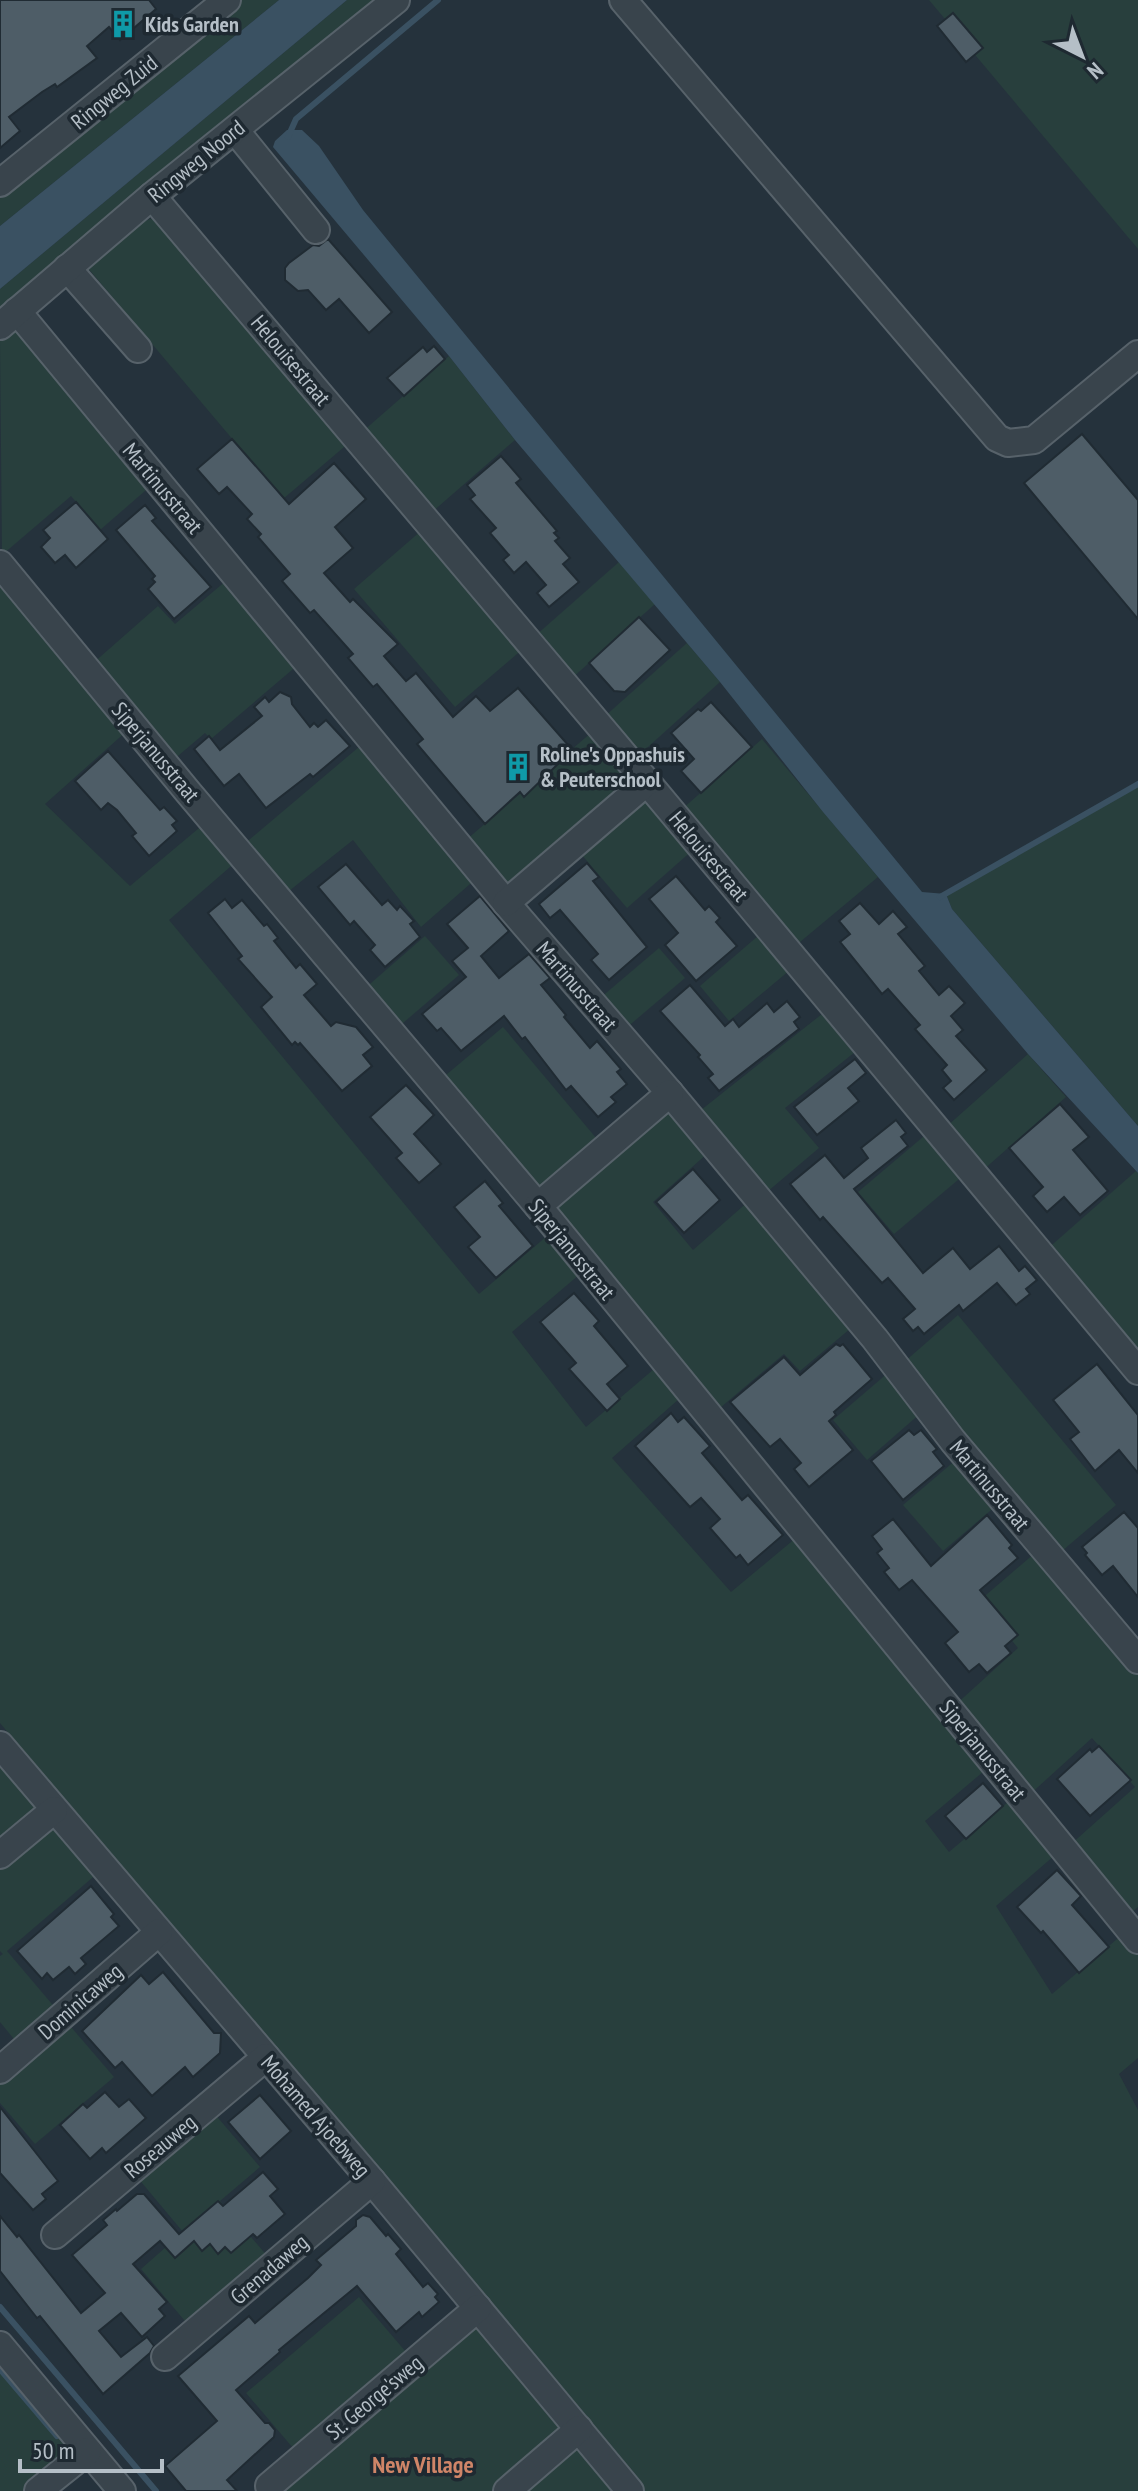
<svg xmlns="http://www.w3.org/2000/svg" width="1138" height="2491" font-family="'PT Sans Narrow',sans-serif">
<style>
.green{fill:#283f3d}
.water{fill:#3a5162}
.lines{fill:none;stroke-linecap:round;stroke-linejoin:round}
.stream{stroke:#3a5162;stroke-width:6}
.building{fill:#4e5d67;stroke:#202b33;stroke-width:2}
.minor-casing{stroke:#57626a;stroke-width:30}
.minor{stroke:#39444c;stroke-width:26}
.labels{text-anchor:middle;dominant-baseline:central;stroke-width:7;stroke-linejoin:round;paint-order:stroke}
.poi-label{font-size:22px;font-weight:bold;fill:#b5bfc7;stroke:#1e2931;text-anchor:start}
.street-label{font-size:22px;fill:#b5bfc7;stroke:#1e2931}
.neighbourhood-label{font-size:24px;font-weight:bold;fill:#cf8568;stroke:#1e2931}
</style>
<rect width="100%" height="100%" fill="#25323c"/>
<g class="green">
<polygon points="237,0 279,0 0,226 0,190"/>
<polygon points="347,0 381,0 0,314 0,289"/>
<polygon points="929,0 1138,0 1138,249"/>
<polygon points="150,219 158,220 350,442 283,499 87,267 141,223"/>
<polygon points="18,329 153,484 100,530 71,496 2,555 0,340"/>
<polygon points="449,356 515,440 431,513 362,432"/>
<polygon points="422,530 524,648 455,707 354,589"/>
<polygon points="619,562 655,604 571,679 535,636"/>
<polygon points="0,572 128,730 45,804 130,886 205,823 237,861 169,920 479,1294 547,1236 580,1274 512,1332 586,1427 654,1369 679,1399 612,1458 731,1592 797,1537 990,1766 925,1821 949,1852 1015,1796 1062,1849 996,1906 1052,1994 1123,1934 1138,1952 1138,2058 1119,2074 1138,2110 1138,2491 645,2491 0,1723"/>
<polygon points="227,580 299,664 211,739 205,733 172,761 92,664 158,606 175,624"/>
<polygon points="687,643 720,682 638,756 604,717"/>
<polygon points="592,732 630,781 523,880 503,886 466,840"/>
<polygon points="762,739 878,877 794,947 681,810"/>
<polygon points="366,741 478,877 421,927 353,840 284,895 243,845"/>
<polygon points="1138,784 1138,1126 952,909 946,894"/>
<polygon points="648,802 694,849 627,908 581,854 637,806"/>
<polygon points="766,929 796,965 729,1021 700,986"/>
<polygon points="425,936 459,975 396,1029 363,990"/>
<polygon points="659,948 685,978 625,1029 599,999"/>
<polygon points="827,1010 860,1048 785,1108 819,1148 760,1198 691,1118"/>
<polygon points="503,1027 602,1145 551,1188 538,1188 440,1080"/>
<polygon points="1028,1054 1066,1097 982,1171 946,1127"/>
<polygon points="663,1114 673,1115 709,1152 653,1202 693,1250 750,1200 857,1323 800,1371 784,1354 714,1413 555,1214 558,1196"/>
<polygon points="930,1131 965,1174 894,1234 858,1192"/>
<polygon points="1136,1171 1138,1173 1138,1361 1045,1251"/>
<polygon points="958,1315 1116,1505 1055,1557 903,1363"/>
<polygon points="889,1372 922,1412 867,1460 833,1420"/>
<polygon points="957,1459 997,1505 943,1551 903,1505"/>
<polygon points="1035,1553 1138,1675 1138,1907 1128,1916 1069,1846 1135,1787 1092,1738 1027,1797 953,1707 1018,1648 979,1601"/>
<polygon points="0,1757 35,1801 35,1810 0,1846"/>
<polygon points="51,1820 99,1872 7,1951 57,2010 18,2044 0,2022 0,1956 3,1954 0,1951 0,1862"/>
<polygon points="65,2020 114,2077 35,2144 0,2103 0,2075"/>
<polygon points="213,2112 260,2167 220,2201 270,2259 190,2327 141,2269 183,2232 137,2177"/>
<polygon points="359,2297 412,2359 299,2455 246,2393"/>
<polygon points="478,2322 568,2426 498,2491 270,2491"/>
<polygon points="0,2351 81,2449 30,2491 0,2491"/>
<polygon points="578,2447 618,2491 529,2491 525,2486"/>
</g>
<g class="water">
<polygon points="279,0 347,0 0,289 0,226"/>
<polygon points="287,130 302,130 319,146 363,210 922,892 946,894 952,909 1138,1126 1138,1173 1028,1054 823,812 720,682 515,440 449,356 273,147 275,141"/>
</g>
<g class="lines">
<g class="stream">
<polyline points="288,137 296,119 438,0"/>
<polyline points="940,897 1138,784"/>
<polyline points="0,2307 156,2491"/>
<polyline points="0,2369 57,2436"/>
</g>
</g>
<g class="building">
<polygon points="0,0 149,0 156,9 120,40 109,27 87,46 97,58 57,87 55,84 42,92 9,117 20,131 0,148"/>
<polygon points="953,13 983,48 966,62 937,26"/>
<polygon points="328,239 392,312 369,333 339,299 326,310 308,290 298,291 285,280 285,268 289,263 313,245 319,246"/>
<polygon points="434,346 445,359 404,396 387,378 423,347 427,352"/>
<polygon points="1082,434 1138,500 1138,619 1024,483"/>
<polygon points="232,439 289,504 334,463 366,499 335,527 353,548 324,573 350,602 353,599 398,644 384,656 406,681 416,673 453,717 476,696 490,711 518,688 569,746 554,759 558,764 524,797 520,792 485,824 417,744 423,739 377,684 373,687 348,658 353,654 314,610 310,613 282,581 290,574 258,537 261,534 247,519 252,514 227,487 219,494 197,469"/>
<polygon points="501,456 521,479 516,483 557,531 554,533 559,538 555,541 570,558 563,564 579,582 549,607 537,593 546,585 526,562 514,573 503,560 509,555 490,533 496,528 470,499 475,495 467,485"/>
<polygon points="76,502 108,539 76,568 65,555 55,563 41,547 50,538 43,530"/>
<polygon points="145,505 156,518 152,521 211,587 174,619 148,589 155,582 152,579 155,576 116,530"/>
<polygon points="639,617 670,650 625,692 614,691 589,663"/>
<polygon points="280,692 291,697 292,704 310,727 314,723 318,727 326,720 350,746 313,777 310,774 266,808 239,774 224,786 194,749 209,736 220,750 262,716 254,707 265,697 269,702"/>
<polygon points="711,702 752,747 701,793 681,771 694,759 671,733 698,709 701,711"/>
<polygon points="108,751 160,810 164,807 177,821 172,825 177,831 149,856 132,836 136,833 117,810 108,803 101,810 75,781"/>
<polygon points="587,863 599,877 593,881 647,947 609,980 591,960 598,954 560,910 550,918 539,904"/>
<polygon points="346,864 382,905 388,900 397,910 400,906 414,921 410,924 420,937 385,967 370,950 375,945 354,921 350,925 318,887"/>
<polygon points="676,876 705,910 709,906 720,918 716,922 737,946 696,981 665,945 678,933 649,899"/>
<polygon points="480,896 509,931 481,956 499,978 529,954 550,978 541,985 566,1015 564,1017 590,1048 597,1041 621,1069 617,1072 627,1084 611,1097 616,1102 598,1117 571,1086 566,1090 525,1037 522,1039 504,1016 461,1051 441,1028 437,1031 422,1014 466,977 452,961 468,948 447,924"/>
<polygon points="225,899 232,908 242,900 264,926 267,924 278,938 274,941 296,968 300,964 317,984 304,995 331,1026 336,1022 356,1027 373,1047 363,1055 372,1066 342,1091 300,1043 298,1045 295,1042 292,1045 261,1007 272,997 238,959 242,956 208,913"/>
<polygon points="860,903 879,924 893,911 907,927 898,934 925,966 919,971 939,995 949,986 965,1003 951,1016 963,1030 956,1036 987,1070 954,1100 943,1088 951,1081 942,1070 947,1065 915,1029 920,1025 888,989 882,994 840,942 850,934 839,921"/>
<polygon points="690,985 725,1026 733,1019 739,1027 767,1003 774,1012 787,1001 800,1017 794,1022 799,1029 719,1091 708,1078 713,1074 698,1057 700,1055 660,1011"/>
<polygon points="855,1059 866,1073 848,1088 859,1101 817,1135 794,1107"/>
<polygon points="406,1085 434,1115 414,1134 441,1164 419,1183 396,1158 402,1153 370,1117"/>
<polygon points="1060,1104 1089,1137 1073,1150 1108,1191 1080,1215 1064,1197 1047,1212 1033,1196 1043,1187 1009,1148"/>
<polygon points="896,1120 906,1133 901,1137 908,1146 854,1189 923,1273 953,1248 970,1269 999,1246 1019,1271 1025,1266 1037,1280 1026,1289 1030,1294 1016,1305 997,1283 963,1311 959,1305 924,1334 918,1327 913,1331 903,1319 915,1309 888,1278 882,1283 823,1217 820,1220 790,1184 825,1155 844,1178 868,1158 861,1148"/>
<polygon points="693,1169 720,1200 684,1233 656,1202"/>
<polygon points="485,1181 503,1203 499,1206 533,1246 496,1278 468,1247 480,1237 454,1207"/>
<polygon points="574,1293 599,1321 594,1326 628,1366 607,1384 620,1399 607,1411 569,1369 576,1363 540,1322"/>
<polygon points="836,1344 840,1346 843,1344 872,1379 834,1412 836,1415 829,1421 853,1450 809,1487 794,1469 801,1463 780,1439 770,1447 730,1402 784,1357 800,1375"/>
<polygon points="1097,1364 1138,1415 1138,1473 1119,1450 1095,1471 1070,1439 1079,1432 1053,1400"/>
<polygon points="671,1413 678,1422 684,1417 710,1446 702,1453 742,1500 748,1495 783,1535 748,1565 740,1555 736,1558 710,1528 720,1519 701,1498 690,1507 635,1446"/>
<polygon points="909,1430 914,1435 921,1430 937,1449 933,1452 944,1466 903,1500 871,1461"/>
<polygon points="1124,1512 1138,1528 1138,1597 1113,1566 1102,1575 1085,1555 1087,1553 1082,1547"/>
<polygon points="987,1515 1012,1545 1009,1548 1018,1558 980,1590 1018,1635 1005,1646 1011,1653 987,1673 979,1664 969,1672 945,1643 958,1632 912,1580 899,1590 884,1572 889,1568 877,1553 882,1549 872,1536 893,1519 931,1566"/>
<polygon points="1099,1746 1131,1780 1090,1816 1057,1779 1090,1749 1092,1752"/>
<polygon points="983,1783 1003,1806 966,1839 945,1816"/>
<polygon points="1057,1870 1081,1896 1072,1905 1109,1947 1079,1973 1043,1931 1041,1933 1017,1907"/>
<polygon points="91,1886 114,1914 111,1917 119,1926 81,1958 86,1964 75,1974 69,1967 53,1980 47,1973 42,1979 17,1951"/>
<polygon points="163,1972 214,2033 221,2033 220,2053 193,2077 185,2067 152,2096 122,2062 115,2068 82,2031 141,1975 149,1984"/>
<polygon points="105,2092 119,2107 129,2099 146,2118 106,2153 102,2148 90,2159 60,2125 83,2104 87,2108"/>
<polygon points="260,2095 291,2131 260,2159 228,2122"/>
<polygon points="0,2107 58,2181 42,2194 46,2199 33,2210 0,2173"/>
<polygon points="263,2172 278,2189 270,2196 285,2214 257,2238 253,2234 231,2253 225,2247 218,2254 210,2244 202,2251 194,2241 175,2258 160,2241 133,2264 167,2302 159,2309 165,2316 142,2337 121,2313 99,2331 121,2357 147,2337 154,2346 150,2353 103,2394 40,2316 37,2318 0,2271 0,2216 17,2237 19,2235 81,2313 105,2293 72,2255 107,2225 103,2220 116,2209 117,2211 137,2194 144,2194 179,2234 218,2201 223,2206"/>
<polygon points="363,2215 370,2217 386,2236 388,2234 401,2249 396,2254 423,2287 428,2283 438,2294 435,2297 439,2302 422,2317 419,2312 396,2332 357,2286 279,2350 280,2352 236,2390 265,2423 269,2423 275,2430 274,2437 227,2480 237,2491 186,2491 165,2466 217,2421 178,2376 249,2316 255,2323 308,2278 321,2265 316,2260 356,2226 356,2220"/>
</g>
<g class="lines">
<defs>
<g id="minor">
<polyline points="623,0 997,438 1008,443 1034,440 1138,354"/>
<polyline points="235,130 316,230"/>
<polyline points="0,183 227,0"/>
<polyline points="152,196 647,782 1138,1371"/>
<polyline points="67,268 138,349"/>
<polyline points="17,311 506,903 670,1093 875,1339 953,1441 1138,1660"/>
<polyline points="0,326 152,196 396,0"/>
<polyline points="0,564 188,792 538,1206 1138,1940"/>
<polyline points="506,903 647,782"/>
<polyline points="538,1206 670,1093"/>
<polyline points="0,1745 372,2181 630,2491"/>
<polyline points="0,1855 54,1810"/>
<polyline points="0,2070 159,1932"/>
<polyline points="55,2235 266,2057"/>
<polyline points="0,2345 122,2491"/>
<polyline points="165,2357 372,2181"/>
<polyline points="269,2486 478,2308"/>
<polyline points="38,2491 88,2451"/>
<polyline points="507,2491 579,2429"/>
</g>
</defs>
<use href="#minor" class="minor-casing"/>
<use href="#minor" class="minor"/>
</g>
<defs>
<symbol id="building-bare" viewBox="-9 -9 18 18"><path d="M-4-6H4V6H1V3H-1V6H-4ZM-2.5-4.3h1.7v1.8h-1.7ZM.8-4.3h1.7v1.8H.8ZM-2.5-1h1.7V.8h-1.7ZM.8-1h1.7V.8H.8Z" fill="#0f9aa8" stroke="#1e2931" stroke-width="2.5" paint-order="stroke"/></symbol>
</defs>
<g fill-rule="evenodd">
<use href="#building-bare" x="103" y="4" width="40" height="40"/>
<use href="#building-bare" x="498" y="747" width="40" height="40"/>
</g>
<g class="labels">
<g class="poi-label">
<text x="145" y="24">Kids Garden</text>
<text x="540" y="754">Roline's Oppashuis<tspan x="540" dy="25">&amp; Peuterschool</tspan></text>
</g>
<g class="street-label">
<text transform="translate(114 92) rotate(-39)">Ringweg Zuid</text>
<text transform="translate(196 161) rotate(-39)">Ringweg Noord</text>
<text transform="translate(291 360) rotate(50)">Helouisestraat</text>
<text transform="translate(163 488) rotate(50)">Martinusstraat</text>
<text transform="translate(156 752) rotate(50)">Siperjanusstraat</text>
<text transform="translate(709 856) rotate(50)">Helouisestraat</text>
<text transform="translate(577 986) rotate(49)">Martinusstraat</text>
<text transform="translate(572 1249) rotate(51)">Siperjanusstraat</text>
<text transform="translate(990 1485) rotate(50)">Martinusstraat</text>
<text transform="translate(983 1750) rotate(51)">Siperjanusstraat</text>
<text transform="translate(80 2001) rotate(-41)">Dominicaweg</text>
<text transform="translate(316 2116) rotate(49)">Mohamed Ajoebweg</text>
<text transform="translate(160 2146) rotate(-40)">Roseauweg</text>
<text transform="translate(269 2269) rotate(-41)">Grenadaweg</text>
<text transform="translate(374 2397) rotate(-40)">St. George'sweg</text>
</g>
<g class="neighbourhood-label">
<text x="423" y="2464">New Village</text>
</g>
</g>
<g transform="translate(1082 56) rotate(138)" stroke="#1e2931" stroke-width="6" paint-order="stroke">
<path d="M0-6L14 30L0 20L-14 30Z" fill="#b5bfc7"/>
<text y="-12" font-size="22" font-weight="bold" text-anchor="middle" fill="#b5bfc7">N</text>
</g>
<path d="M20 2459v12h142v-12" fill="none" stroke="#b5bfc7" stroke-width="4"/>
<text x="32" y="2459" font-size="24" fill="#b5bfc7" stroke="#1e2931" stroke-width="6" paint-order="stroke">50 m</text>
</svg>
